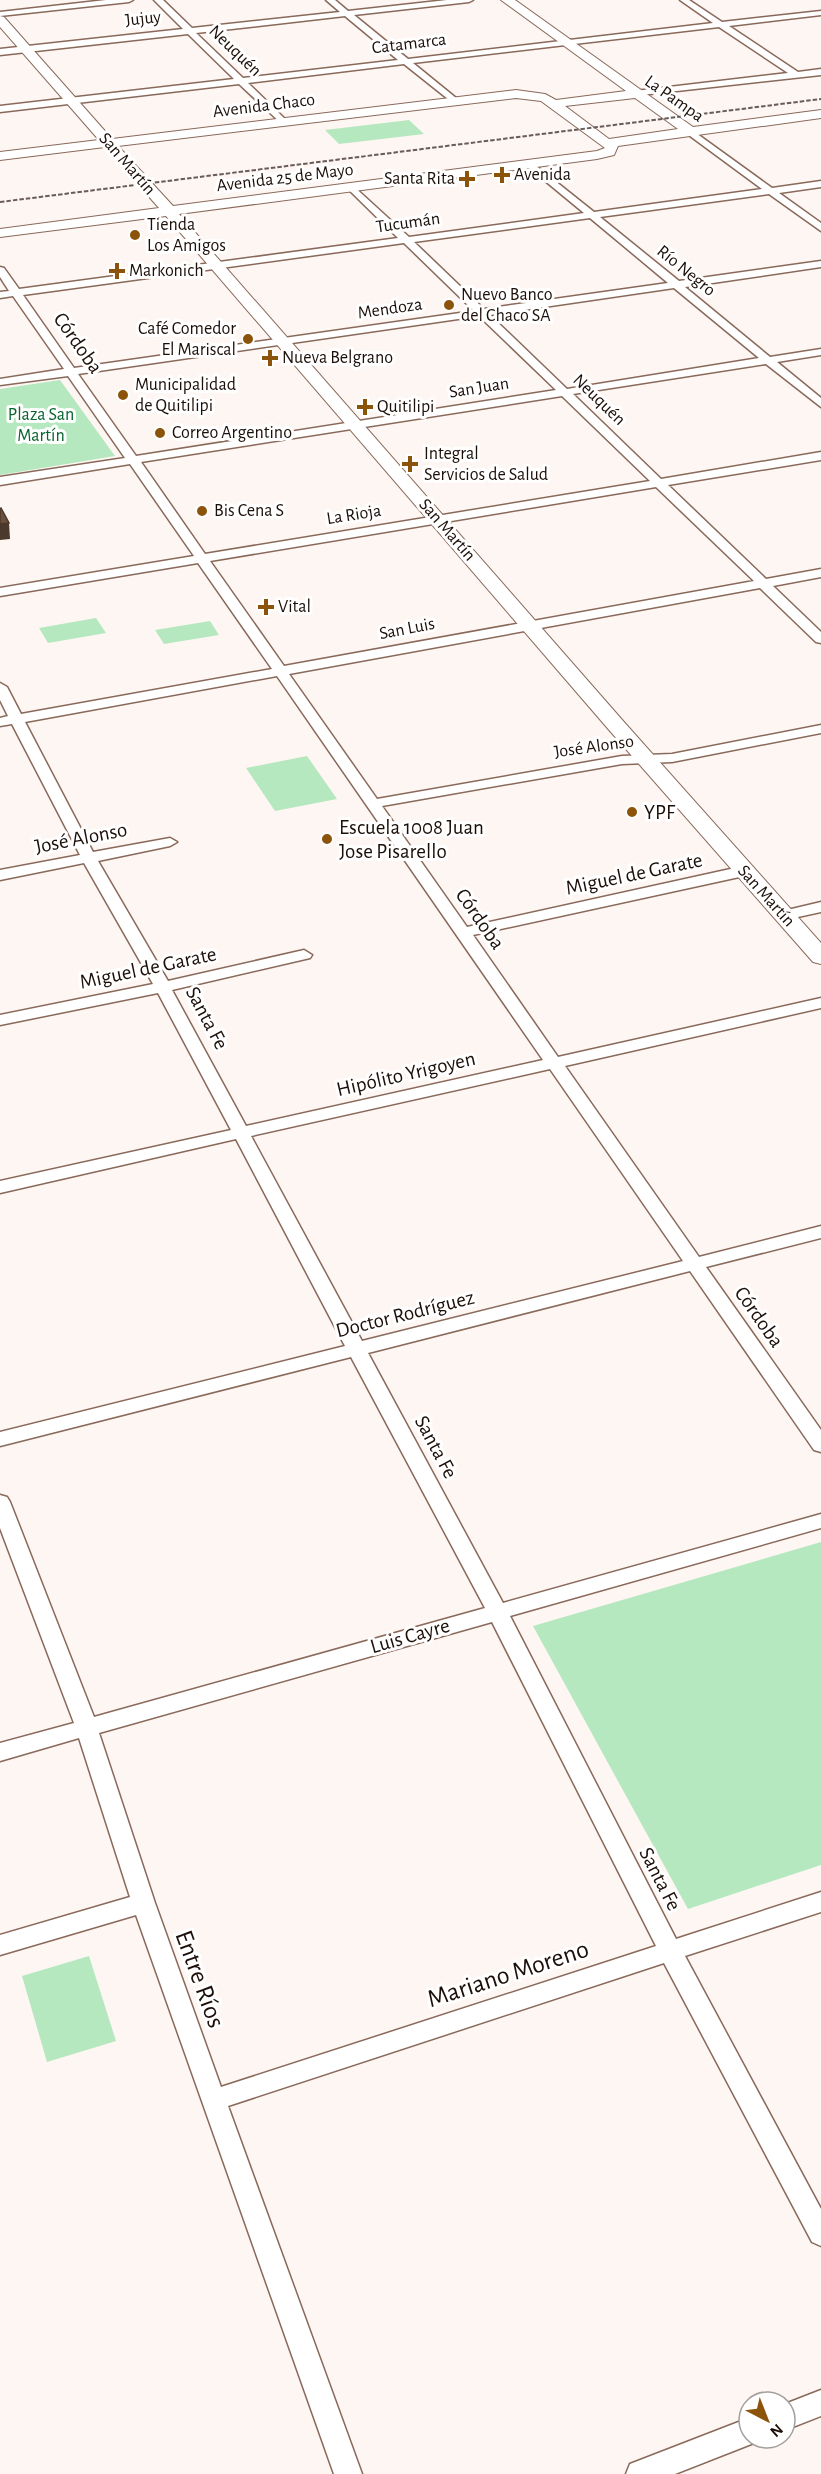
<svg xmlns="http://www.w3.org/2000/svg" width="821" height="2474" font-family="'Alegreya Sans',sans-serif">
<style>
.green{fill:#b5e8bf}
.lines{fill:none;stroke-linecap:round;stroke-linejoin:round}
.street-casing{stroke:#89695a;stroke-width:3}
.secondary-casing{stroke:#89695a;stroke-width:2}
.street{fill:#fff;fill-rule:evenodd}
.secondary{fill:#fff;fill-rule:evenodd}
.rail{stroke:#685c58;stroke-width:2;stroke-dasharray:4.5 2;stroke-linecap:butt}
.shaded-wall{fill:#4b392b}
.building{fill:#6b513d;stroke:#4b392b;stroke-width:1.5}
.poi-dot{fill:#8c530b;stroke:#fff;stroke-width:2}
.labels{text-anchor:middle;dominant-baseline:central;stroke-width:6;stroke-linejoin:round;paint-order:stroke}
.far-street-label{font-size:18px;fill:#1c0f0a;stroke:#fff}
.far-poi-label{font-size:18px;fill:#1c0f0a;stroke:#fff;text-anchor:start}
.far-park-label{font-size:18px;fill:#09642f;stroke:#fff}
.street-label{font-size:21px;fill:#1c0f0a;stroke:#fff}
.poi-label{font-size:21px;fill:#1c0f0a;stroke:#fff;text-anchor:start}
.near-street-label{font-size:26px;fill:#1c0f0a;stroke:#fff}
</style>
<rect width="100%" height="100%" fill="#fef6f3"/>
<g class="green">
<polygon points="409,120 424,134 339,144 325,130"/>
<polygon points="60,380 115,456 0,475 0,389"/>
<polygon points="96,618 106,633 48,643 39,628"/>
<polygon points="210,621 219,635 164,644 155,630"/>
<polygon points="307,756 337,799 275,811 246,768"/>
<polygon points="821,1542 821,1865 688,1909 533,1626"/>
<polygon points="89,1956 116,2041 47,2062 22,1976"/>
</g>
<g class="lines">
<defs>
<g id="street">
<polygon points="106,0 133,0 129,2 0,16 0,12"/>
<path d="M154,0H163L192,28L340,12L326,0H335L348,11L447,0H473L469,2L354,15L408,59L713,23L680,0H689L722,22L821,11V15L729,26L798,72L821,69V75L632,96V92L635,91L788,73L719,27L413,63L456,98L457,100L453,103L404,64L248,83L286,120L288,122L283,125L239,84L0,112V106L234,79L188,34L0,55V49L183,29ZM345,16L398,60L243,78L196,33Z"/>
<path d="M689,128L772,188L821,181V187L779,193L821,223V231L769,194L600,217L679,281L821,261V267L685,287L770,357L821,349V355L777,362L821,398V407L766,364L573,394L661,479L821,452V460L668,485L766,579L821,569V577L773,586L821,632V643L816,642L760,588L289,674L377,799L622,756L672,754L821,725V733L672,762L622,764L382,806L467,927L744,866L752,871L744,876L473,935L558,1057L821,998V1008L565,1066L699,1257L821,1226V1238L706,1267L821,1430V1452L814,1450L690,1271L368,1353L503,1603L821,1514V1528L510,1616L676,1939L821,1892V1912L685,1956L821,2209V2246L812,2242L664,1963L228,2106L362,2474H334L136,1915L0,1955V1935L130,1897L79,1738L0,1761V1743L74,1723L0,1528V1495L7,1497L10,1502L94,1717L485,1608L351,1357L0,1446V1432L345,1346L236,1139L0,1193V1181L231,1130L158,993L0,1025V1015L153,984L84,863L0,880V870L80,855L12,724L0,726V718L8,716L0,700V683L7,687L21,714L272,669L198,563L0,596V588L194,556L130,464L0,485V477L125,458L68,376L0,385V379L64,369L13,296L0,298V292L9,291L0,277V267L4,268L19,289L398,238L348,189L346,187L351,184L409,237L584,213L527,166L525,164L530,161L594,212L762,189L686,133L684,131ZM590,218L668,283L484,309L414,242ZM404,243L474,311L74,368L23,295ZM674,288L759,358L567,389L490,315ZM479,316L556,390L136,456L78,374ZM562,396L650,481L205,554L141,462ZM656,487L754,581L284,666L210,561ZM277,676L543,1060L246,1126L172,990L310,958L312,955L304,950L168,981L98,861L170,846L177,842L170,838L93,852L25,722ZM550,1069L683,1261L362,1341L251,1136ZM492,1622L656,1946L221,2087L155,1903L99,1733Z"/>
<polygon points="821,902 821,912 784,920 776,915 779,912"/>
<polygon points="821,2390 821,2416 785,2430 785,2404"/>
<polygon points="749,2418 749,2438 760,2438 759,2441 675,2474 626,2474 630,2464"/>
</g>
<path id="secondary" d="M501,0H515L693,127L821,110V118L618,146L614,155L597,159L179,214L624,722L821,943V964L813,962L610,731L166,216L0,237V229L159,208L105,147L0,160V152L99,140L0,27V16L4,17L112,139L516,90L545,94L556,100L626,91ZM516,98L541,101L605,148L597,151L173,206L118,146ZM635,98L678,129L609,139L565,106Z"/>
</defs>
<use href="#street" class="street-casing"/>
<use href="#secondary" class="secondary-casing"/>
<use href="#street" class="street"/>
<use href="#secondary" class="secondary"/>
<polyline class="rail" points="0,202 821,99"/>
</g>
<polygon class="shaded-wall" points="9,523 10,539 0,540 0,524"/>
<polygon class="building" points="1,508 9,523 0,524 0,509"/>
<g class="poi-dot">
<path d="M499 166h6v6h6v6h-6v6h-6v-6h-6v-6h6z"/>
<path d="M464 170h6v6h6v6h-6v6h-6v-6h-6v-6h6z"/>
<circle cx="135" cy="235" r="6"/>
<path d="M114 262h6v6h6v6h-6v6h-6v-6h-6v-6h6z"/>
<circle cx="449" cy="305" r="6"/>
<circle cx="248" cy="339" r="6"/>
<path d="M267 349h6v6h6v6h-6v6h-6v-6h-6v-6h6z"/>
<circle cx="123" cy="395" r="6"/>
<path d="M362 398h6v6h6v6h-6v6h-6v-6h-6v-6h6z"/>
<circle cx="160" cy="433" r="6"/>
<path d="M407 455h6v6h6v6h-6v6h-6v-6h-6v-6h6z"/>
<circle cx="202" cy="511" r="6"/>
<path d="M263 598h6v6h6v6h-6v6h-6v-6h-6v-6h6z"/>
<circle cx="632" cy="812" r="6"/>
<circle cx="327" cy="839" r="6"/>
</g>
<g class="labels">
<g class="far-street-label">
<text transform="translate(143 19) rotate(-6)">Jujuy</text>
<text transform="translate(409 44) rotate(-7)">Catamarca</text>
<text transform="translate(235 51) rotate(44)">Neuquén</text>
<text transform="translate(674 99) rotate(35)">La Pampa</text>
<text transform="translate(264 106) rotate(-7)">Avenida Chaco</text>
<text transform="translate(127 164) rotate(49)">San Martín</text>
<text transform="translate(285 178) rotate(-7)">Avenida 25 de Mayo</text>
<text transform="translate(408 223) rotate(-8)">Tucumán</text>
<text transform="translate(686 271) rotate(39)">Río Negro</text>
<text transform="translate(390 309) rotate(-8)">Mendoza</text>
<text transform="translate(479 388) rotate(-9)">San Juan</text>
<text transform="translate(599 400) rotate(44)">Neuquén</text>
<text transform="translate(354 515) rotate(-9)">La Rioja</text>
<text transform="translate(447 530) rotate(49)">San Martín</text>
<text transform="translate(407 629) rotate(-11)">San Luis</text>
<text transform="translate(594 747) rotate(-8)">José Alonso</text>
<text transform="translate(766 896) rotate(48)">San Martín</text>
</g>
<g class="far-poi-label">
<text x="514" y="175">Avenida</text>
<text x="455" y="179" text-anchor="end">Santa Rita</text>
<text x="147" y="225">Tienda<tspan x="147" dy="21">Los Amigos</tspan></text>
<text x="129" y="271">Markonich</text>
<text x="461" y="295">Nuevo Banco<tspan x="461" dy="21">del Chaco SA</tspan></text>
<text x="236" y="329" text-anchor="end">Café Comedor<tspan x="236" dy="21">El Mariscal</tspan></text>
<text x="282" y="358">Nueva Belgrano</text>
<text x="135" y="385">Municipalidad<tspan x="135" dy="21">de Quitilipi</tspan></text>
<text x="377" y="407">Quitilipi</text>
<text x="172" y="433">Correo Argentino</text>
<text x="424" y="454">Integral<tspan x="424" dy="21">Servicios de Salud</tspan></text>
<text x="214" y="511">Bis Cena S</text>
<text x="278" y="607">Vital</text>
</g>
<g class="far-park-label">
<text x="41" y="415">Plaza San<tspan x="41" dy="21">Martín</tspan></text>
</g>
<g class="street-label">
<text transform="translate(78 343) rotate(55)">Córdoba</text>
<text transform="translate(81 838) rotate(-11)">José Alonso</text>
<text transform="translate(634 874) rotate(-12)">Miguel de Garate</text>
<text transform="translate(480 919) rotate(55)">Córdoba</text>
<text transform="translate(148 968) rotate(-12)">Miguel de Garate</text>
<text transform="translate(207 1018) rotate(62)">Santa Fe</text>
<text transform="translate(406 1074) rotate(-13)">Hipólito Yrigoyen</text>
<text transform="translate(405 1314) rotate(-14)">Doctor Rodríguez</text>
<text transform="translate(759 1317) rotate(55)">Córdoba</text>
<text transform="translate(436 1447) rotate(62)">Santa Fe</text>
<text transform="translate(410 1636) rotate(-16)">Luis Cayre</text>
<text transform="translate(660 1879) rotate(63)">Santa Fe</text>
</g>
<g class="poi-label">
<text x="644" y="812">YPF</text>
<text x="339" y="827">Escuela 1008 Juan<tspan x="339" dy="24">Jose Pisarello</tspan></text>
</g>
<g class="near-street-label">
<text transform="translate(508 1974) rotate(-18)">Mariano Moreno</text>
<text transform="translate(200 1979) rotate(70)">Entre Ríos</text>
</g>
</g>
<g transform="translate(767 2420) rotate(138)"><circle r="28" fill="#ffffff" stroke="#a49f9d" stroke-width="1.5"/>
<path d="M0-4.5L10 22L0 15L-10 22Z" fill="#8c530b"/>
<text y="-9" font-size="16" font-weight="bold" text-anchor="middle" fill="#1c0f0a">N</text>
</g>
</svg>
